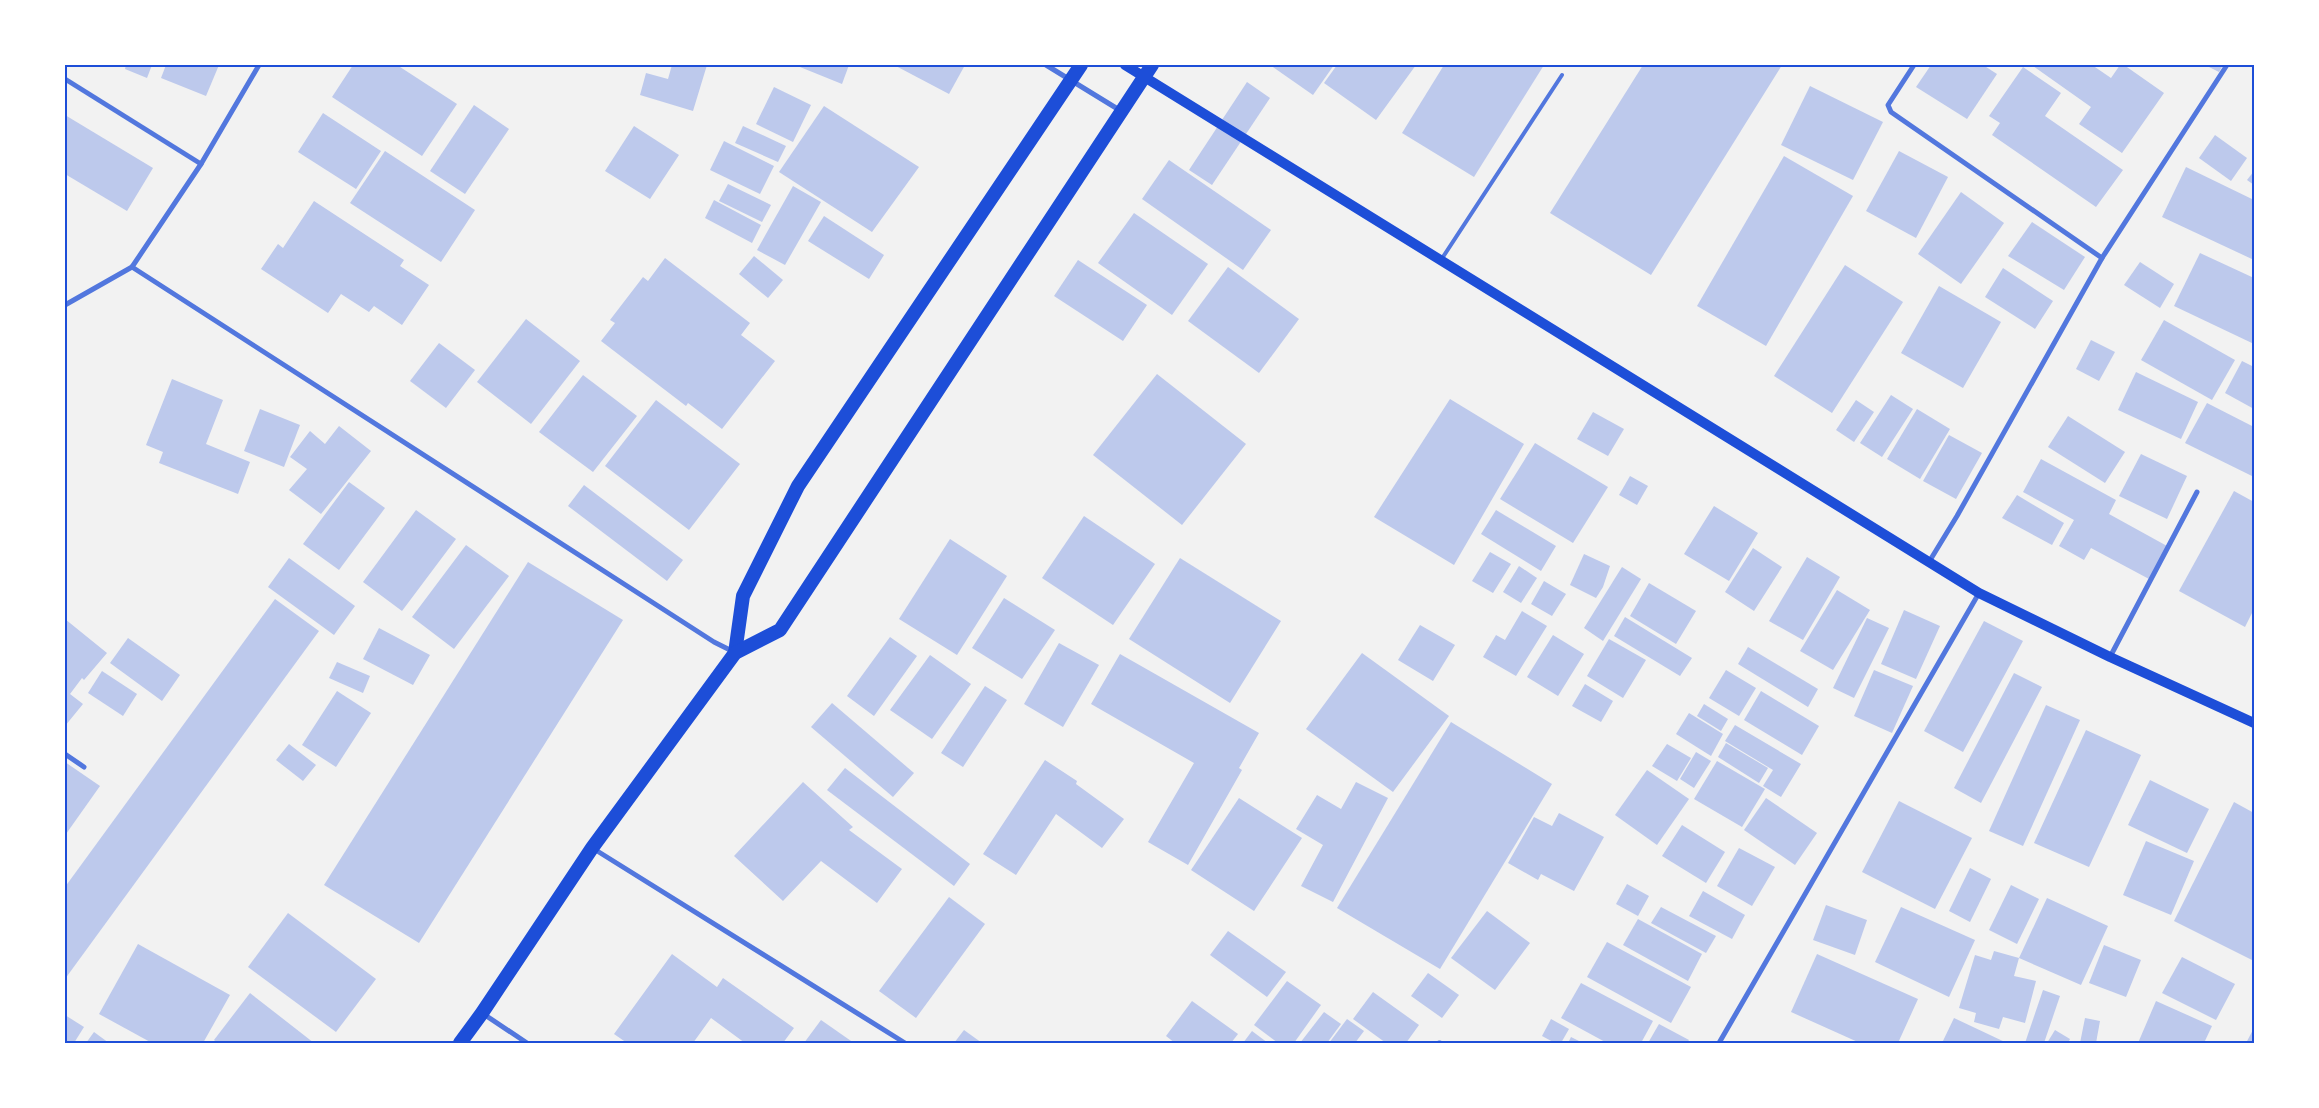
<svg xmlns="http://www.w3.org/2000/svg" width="2319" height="1108" font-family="'Public Sans',sans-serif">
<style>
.building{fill:#bdc9ec}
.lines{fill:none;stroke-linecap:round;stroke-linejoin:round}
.service{stroke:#5277de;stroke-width:4}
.minor{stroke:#5277de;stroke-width:5}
.secondary{stroke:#1d4ed8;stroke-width:10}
.trunk{stroke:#1d4ed8;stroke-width:14}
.neatline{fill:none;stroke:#1d4ed8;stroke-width:2}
</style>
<rect width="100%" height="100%" fill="#f2f2f2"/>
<g class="building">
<polygon points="126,65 152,65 147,78 125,69"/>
<polygon points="166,65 219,65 206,96 161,78"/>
<polygon points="353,65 397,65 457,104 422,156 332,97"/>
<polygon points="672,65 707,65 693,111 640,95 646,73 668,79"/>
<polygon points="795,65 849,65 842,84"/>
<polygon points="894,65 965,65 949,94"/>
<polygon points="1270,65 1334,65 1313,95"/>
<polygon points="1337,65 1416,65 1376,120 1324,83"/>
<polygon points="1444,65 1544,65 1474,177 1402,133"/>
<polygon points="1643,65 1782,65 1651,275 1550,213"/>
<polygon points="1931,65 1983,65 1997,74 1967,119 1916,87"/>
<polygon points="2034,65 2092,65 2111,78 2120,65 2124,65 2164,93 2122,153 2079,124 2091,107 2033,66"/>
<polygon points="2205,65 2223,65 2219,72"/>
<polygon points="2023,67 2061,93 2045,116 2123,170 2096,207 1992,135 2000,123 1989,116"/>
<polygon points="1247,82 1270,98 1212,185 1189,170"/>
<polygon points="1810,86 1883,122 1853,180 1781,145"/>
<polygon points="774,87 811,105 793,142 756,124"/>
<polygon points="474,105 509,129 465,194 430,171"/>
<polygon points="824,106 919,167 872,232 779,172"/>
<polygon points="323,113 381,151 356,189 298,152"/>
<polygon points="65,115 153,168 127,211 65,174"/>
<polygon points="634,126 679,155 650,199 605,171"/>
<polygon points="743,126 786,146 778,162 735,143"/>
<polygon points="2215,135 2247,158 2231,181 2199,158"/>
<polygon points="724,141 774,166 760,194 710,170"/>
<polygon points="385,151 475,210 441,262 350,203"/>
<polygon points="1899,151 1948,177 1916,238 1866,211"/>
<polygon points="1784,156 1853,196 1766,346 1697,306"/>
<polygon points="1169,160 1271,230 1243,270 1142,199"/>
<polygon points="2186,167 2254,200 2254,260 2162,217"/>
<polygon points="2254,171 2254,185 2247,180"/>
<polygon points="728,184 771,205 762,222 719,201"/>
<polygon points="793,186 821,202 785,265 757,250"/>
<polygon points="1961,192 2004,223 1961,284 1918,254"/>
<polygon points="714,200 761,225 752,243 705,218"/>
<polygon points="314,201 404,260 400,266 429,285 402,325 374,306 369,312 341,294 328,313 261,269 278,244 283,248"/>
<polygon points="1134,213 1208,264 1172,315 1098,263"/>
<polygon points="824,216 884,255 869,279 808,241"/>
<polygon points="2032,222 2085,257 2064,290 2008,256"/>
<polygon points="2200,253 2254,278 2254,344 2174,306"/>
<polygon points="754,256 783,280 768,298 739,274"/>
<polygon points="665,258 750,323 741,335 775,361 722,429 688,403 686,406 601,341 615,323 610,320 643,277 648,281"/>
<polygon points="1078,260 1147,305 1123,341 1054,296"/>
<polygon points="2140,262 2174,284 2160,308 2124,285"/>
<polygon points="1845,265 1903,302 1832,413 1774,376"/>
<polygon points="1228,267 1299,319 1259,373 1188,321"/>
<polygon points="2003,268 2053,301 2035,329 1985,297"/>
<polygon points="1939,286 2001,322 1963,388 1901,353"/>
<polygon points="526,319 580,361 531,424 477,382"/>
<polygon points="2164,320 2235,360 2212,400 2141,360"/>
<polygon points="2091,340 2115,352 2099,381 2076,369"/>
<polygon points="439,343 475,370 446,408 410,381"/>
<polygon points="2242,361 2254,367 2254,409 2225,393"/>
<polygon points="2136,372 2198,402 2181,439 2118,410"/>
<polygon points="1157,374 1246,444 1182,525 1093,455"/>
<polygon points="583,375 637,416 593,472 539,432"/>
<polygon points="172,379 223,400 206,444 250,462 238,494 159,463 163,452 146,445"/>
<polygon points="1891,395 1913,409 1882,457 1860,443"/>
<polygon points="1450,399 1524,444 1454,565 1374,517"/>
<polygon points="656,400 740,464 689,530 605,466"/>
<polygon points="1856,400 1874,412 1854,442 1836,430"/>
<polygon points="2207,403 2254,427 2254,477 2185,443"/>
<polygon points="260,409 300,425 284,467 244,451"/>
<polygon points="1917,409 1950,429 1920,479 1887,459"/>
<polygon points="1593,412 1624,429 1608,456 1577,439"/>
<polygon points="2068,416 2125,452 2105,483 2048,447"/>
<polygon points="339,426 371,451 321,514 289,490 307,469 290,457 310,431 325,444"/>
<polygon points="1949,435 1982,453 1956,499 1923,481"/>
<polygon points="1535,443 1608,487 1573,543 1500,499"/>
<polygon points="2141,454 2187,476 2167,519 2119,496"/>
<polygon points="2041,459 2116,500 2109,514 2167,546 2149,579 2091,548 2084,560 2059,546 2074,520 2023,492"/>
<polygon points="1630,476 1648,486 1637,505 1619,495"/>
<polygon points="349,482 385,508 339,570 303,544"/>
<polygon points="584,485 683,560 667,581 568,506"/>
<polygon points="2234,491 2254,502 2254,609 2245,627 2179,591"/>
<polygon points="2017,495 2064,523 2052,545 2002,518"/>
<polygon points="1714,506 1758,533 1729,581 1684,554"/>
<polygon points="416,510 456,539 402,611 363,582"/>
<polygon points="1496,510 1556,546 1541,571 1481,534"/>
<polygon points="1084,516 1155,564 1113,625 1042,578"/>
<polygon points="950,539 1007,576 957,655 899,619"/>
<polygon points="466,545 509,576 454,649 412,617"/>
<polygon points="1753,548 1782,567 1754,611 1725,592"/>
<polygon points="1490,552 1511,564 1493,593 1472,581"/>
<polygon points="1584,554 1610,566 1603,587 1596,598 1570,585"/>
<polygon points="1807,557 1840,577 1803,640 1769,621"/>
<polygon points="289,558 355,606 334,635 268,587"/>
<polygon points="1180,558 1281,621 1230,703 1129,639"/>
<polygon points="528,562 623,620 419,943 324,885"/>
<polygon points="1519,566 1537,578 1521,603 1503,592"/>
<polygon points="1622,567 1641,579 1603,641 1584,628"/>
<polygon points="1544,581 1566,594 1552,616 1531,604"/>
<polygon points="1649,583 1696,611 1676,644 1630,616"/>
<polygon points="1837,590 1870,610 1833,670 1800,651"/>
<polygon points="1004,598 1055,630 1022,679 972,648"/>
<polygon points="275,599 319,631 65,979 65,887"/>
<polygon points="1904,610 1940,626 1916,679 1881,664"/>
<polygon points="1522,611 1547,626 1516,676 1483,657 1496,635 1505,640"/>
<polygon points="1625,617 1692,658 1680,676 1614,636"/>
<polygon points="1867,618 1889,628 1854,698 1833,688"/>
<polygon points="65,619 107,653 84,680 82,678 70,694 83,704 65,726"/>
<polygon points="1984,621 2023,641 1963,752 1924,731"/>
<polygon points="1420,625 1455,645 1433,681 1398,660"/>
<polygon points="379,628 430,655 413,685 363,659"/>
<polygon points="1553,635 1584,654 1558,696 1527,677"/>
<polygon points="890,637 917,656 874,716 847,696"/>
<polygon points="128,638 180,675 162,701 110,663"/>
<polygon points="1609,639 1646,660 1623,698 1587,676"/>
<polygon points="1059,643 1099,665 1063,727 1024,704"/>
<polygon points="1748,647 1818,689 1808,707 1738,664"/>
<polygon points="1362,653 1449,716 1393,792 1306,729"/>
<polygon points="1120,654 1259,733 1239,768 1242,770 1188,865 1148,842 1194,763 1091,704"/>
<polygon points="930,655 971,684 932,739 890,710"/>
<polygon points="337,662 370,676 363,693 329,678"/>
<polygon points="1726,670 1756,688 1739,716 1709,698"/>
<polygon points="1874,670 1913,686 1892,733 1854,716"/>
<polygon points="102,671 137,694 123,716 88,693"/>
<polygon points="2014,673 2042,687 1981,803 1954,788"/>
<polygon points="1585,684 1613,701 1601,722 1572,706"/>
<polygon points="985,686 1007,700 963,767 941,753"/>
<polygon points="337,691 371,713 336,767 302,745"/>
<polygon points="1761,691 1819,726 1802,755 1744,720"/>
<polygon points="832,703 914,773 893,797 811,727"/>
<polygon points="1704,704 1728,719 1721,731 1697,716"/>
<polygon points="2046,705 2080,720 2023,846 1989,831"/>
<polygon points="1689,713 1723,734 1711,756 1676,734"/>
<polygon points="1451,722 1552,784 1440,969 1337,908"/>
<polygon points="1735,725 1801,764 1781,797 1763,786 1773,770 1725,741"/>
<polygon points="2086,730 2141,755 2089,867 2034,843"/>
<polygon points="1726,743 1768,768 1759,783 1718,757"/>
<polygon points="289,744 316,765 303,781 276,760"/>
<polygon points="1667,744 1691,758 1677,781 1652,766"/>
<polygon points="1696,752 1711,761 1694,788 1680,779"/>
<polygon points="1045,760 1077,781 1076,784 1124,819 1102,848 1056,814 1016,875 983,854"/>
<polygon points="1717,761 1765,789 1742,827 1694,799"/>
<polygon points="65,762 100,786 66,834 65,833"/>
<polygon points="845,768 970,864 954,886 827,790"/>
<polygon points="1647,770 1689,799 1657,845 1615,815"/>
<polygon points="2150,780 2209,809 2187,853 2128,825"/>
<polygon points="803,782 853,827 849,830 902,869 877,903 821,861 783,901 734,856"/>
<polygon points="1356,782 1388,798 1333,902 1301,886 1323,845 1296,829 1317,795 1341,809"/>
<polygon points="1239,798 1302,838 1254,911 1191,870"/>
<polygon points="1766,798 1817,833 1795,865 1744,830"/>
<polygon points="1899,801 1972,838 1935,909 1862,872"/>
<polygon points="2234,802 2254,813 2254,961 2174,921"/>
<polygon points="1559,813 1604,837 1574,891 1541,874 1538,880 1508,863 1534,817 1552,826"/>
<polygon points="1682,825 1725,852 1706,883 1662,856"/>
<polygon points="2146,841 2194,861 2171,915 2123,895"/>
<polygon points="1739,848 1775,867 1752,906 1717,886"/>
<polygon points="1970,868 1991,879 1970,922 1949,911"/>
<polygon points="1627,884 1649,896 1638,916 1616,904"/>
<polygon points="2011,885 2039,899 2017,944 1989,930"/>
<polygon points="1703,891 1745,915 1732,939 1689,916"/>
<polygon points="949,897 985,924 916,1018 879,991"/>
<polygon points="2047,898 2108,926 2081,985 2019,958"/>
<polygon points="1826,905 1867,920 1855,955 1813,940"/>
<polygon points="1661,907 1716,936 1706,953 1651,923"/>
<polygon points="1901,907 1975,940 1949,997 1875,962"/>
<polygon points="1487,911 1530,943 1495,990 1451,958"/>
<polygon points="288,913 376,979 336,1032 248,967"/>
<polygon points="1638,919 1702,954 1688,981 1623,945"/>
<polygon points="1228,931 1286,972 1267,997 1210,955"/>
<polygon points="1607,942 1691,987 1671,1023 1587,977"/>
<polygon points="138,944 230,995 203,1043 152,1043 99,1014"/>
<polygon points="2104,945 2141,960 2126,997 2089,983"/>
<polygon points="1994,951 2019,958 2014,976 2036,981 2025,1023 2003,1017 1999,1029 1974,1022 1976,1013 1959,1008 1975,955 1991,960"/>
<polygon points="672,954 717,987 723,978 794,1028 783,1043 745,1043 711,1018 693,1043 627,1043 614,1034"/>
<polygon points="1817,954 1918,999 1898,1043 1860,1043 1791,1012"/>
<polygon points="2182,957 2235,984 2216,1020 2162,993"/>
<polygon points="1428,973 1459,995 1442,1018 1411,996"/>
<polygon points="1287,981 1321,1005 1294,1043 1278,1043 1254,1025"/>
<polygon points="1581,983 1653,1021 1641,1043 1607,1043 1561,1018"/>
<polygon points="2043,990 2060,996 2044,1043 2025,1043"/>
<polygon points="1373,992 1419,1025 1406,1043 1386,1043 1353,1019"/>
<polygon points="250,993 314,1043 217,1043 214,1040"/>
<polygon points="1192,1001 1238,1034 1231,1043 1175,1043 1166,1036"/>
<polygon points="2156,1001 2212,1026 2204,1043 2138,1043"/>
<polygon points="1324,1012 1341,1024 1327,1043 1300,1043"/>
<polygon points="65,1015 84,1027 74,1043 65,1043"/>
<polygon points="1954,1018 2007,1043 1942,1043"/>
<polygon points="2085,1018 2100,1021 2096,1043 2080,1043"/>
<polygon points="1347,1019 1364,1031 1355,1043 1329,1043"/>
<polygon points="1551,1019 1569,1029 1561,1043 1555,1043 1542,1036"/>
<polygon points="821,1020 854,1043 804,1043"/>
<polygon points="1659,1024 1689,1040 1687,1043 1648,1043"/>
<polygon points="2254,1028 2254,1043 2246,1043"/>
<polygon points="964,1030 982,1043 954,1043"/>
<polygon points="2055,1030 2070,1039 2068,1043 2047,1043"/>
<polygon points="1252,1031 1268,1043 1243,1043"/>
<polygon points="94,1032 109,1043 86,1043"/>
<polygon points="1571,1037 1583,1043 1568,1043"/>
</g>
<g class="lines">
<polyline class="service" points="1441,260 1562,75"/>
<g class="minor">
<polyline points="1046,65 1121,111"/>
<polyline points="1914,65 1888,105 1891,112 2102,258"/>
<polyline points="65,79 201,164"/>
<polyline points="132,267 714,642 734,652"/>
<polyline points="65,305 132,267 201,164 259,65"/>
<polyline points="1929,562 1957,516 2102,258 2227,65"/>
<polyline points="2110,657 2197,492"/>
<polyline points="65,754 84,767"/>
<polyline points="594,849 905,1043"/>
<polyline points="482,1013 527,1043"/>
<polyline points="1439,1043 1440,1043"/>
<polyline points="1719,1043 1979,593"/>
</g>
<polyline class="secondary" points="1125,65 1979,593 2110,657 2254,723"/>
<g class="trunk">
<polyline points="735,653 743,596 798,486 1081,65"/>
<polyline points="460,1043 482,1013 592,848 735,653 780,630 1152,65"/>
</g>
</g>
<rect width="2319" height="1108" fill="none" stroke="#ffffff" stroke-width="132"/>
<rect x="66" y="66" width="2187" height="976" class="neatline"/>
</svg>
